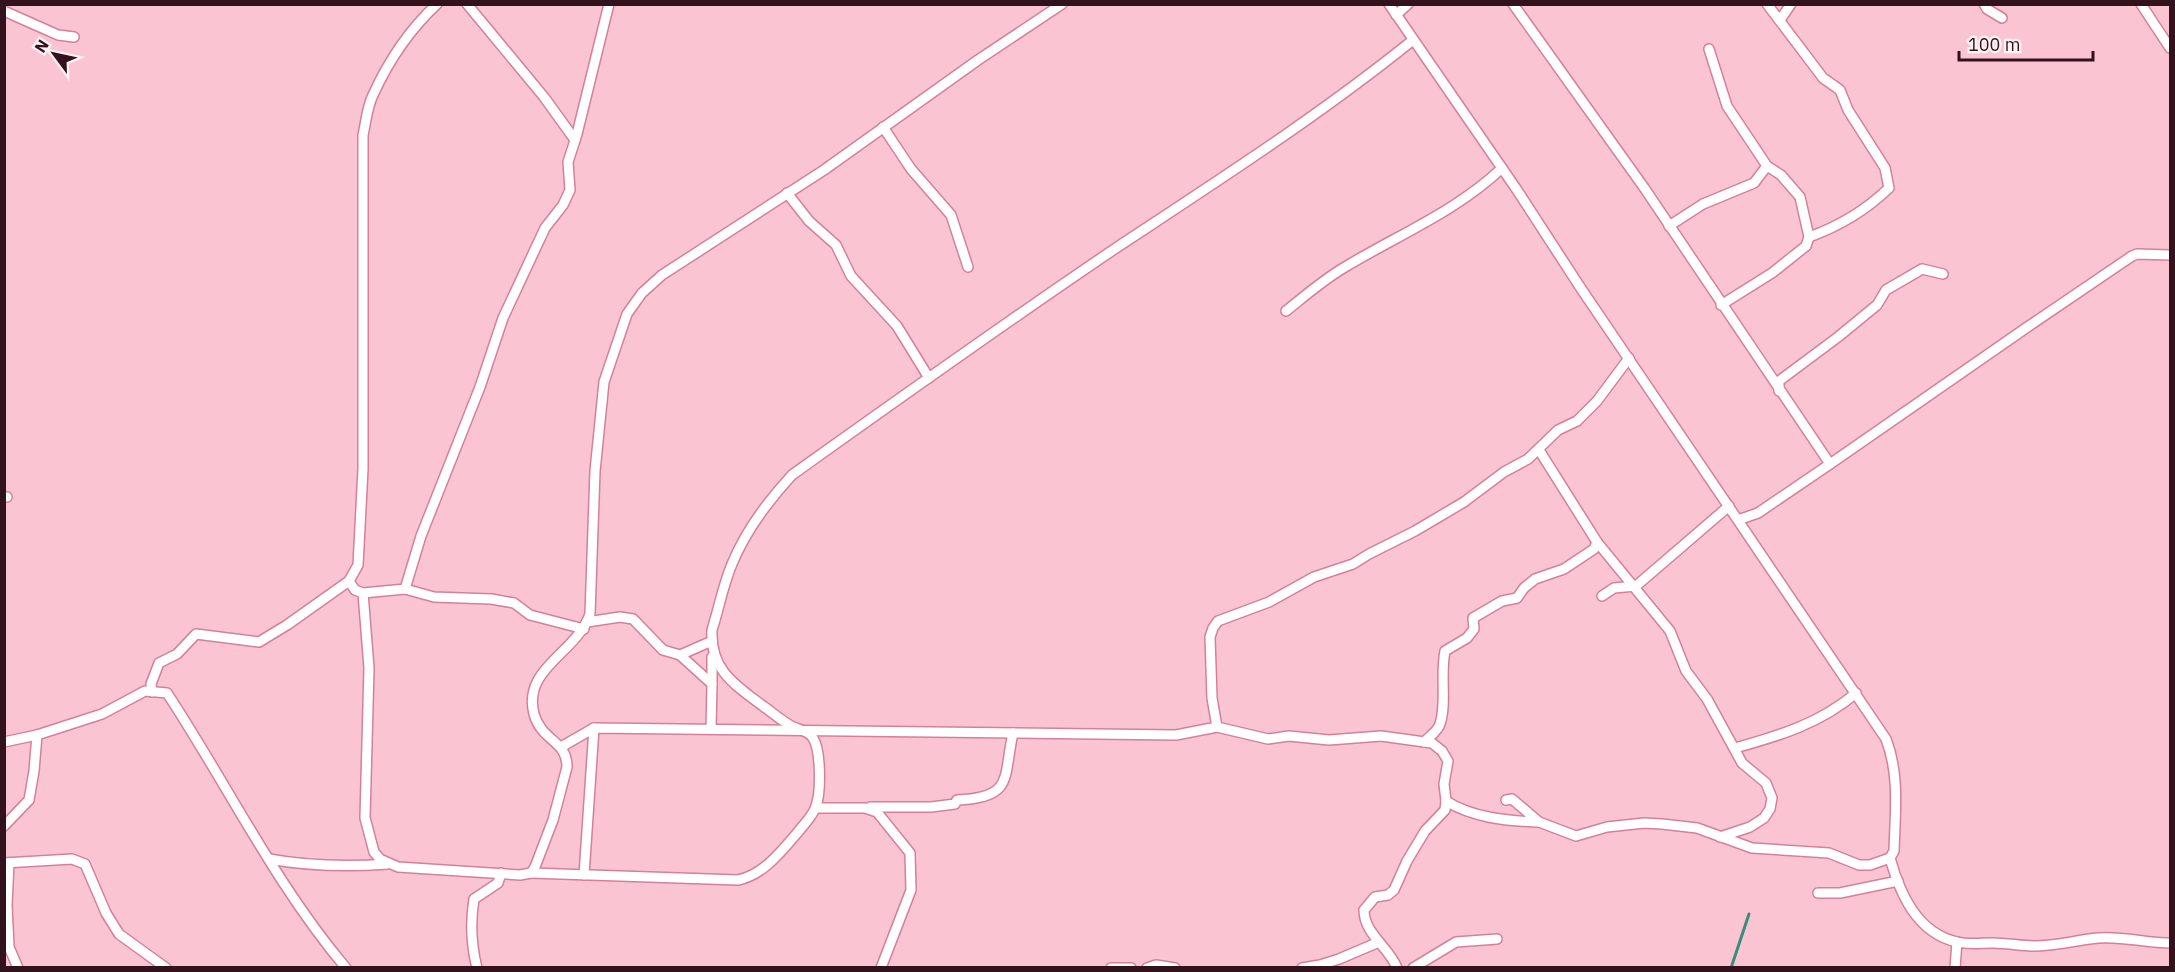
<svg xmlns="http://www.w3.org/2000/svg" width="2175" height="972" font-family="'IBM Plex Sans',sans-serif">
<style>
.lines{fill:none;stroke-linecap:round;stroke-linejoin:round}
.stream{stroke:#3c8c7e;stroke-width:3}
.minor-casing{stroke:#d5809a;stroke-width:12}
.minor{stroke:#fff;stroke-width:9}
</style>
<rect width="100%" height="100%" fill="#fbc4d3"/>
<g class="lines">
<polyline class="stream" points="1731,968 1749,914"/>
<defs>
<g id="minor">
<polyline points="467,4 544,97 575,140"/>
<path d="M609,4L577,134L568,162L570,190L563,205L545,228L503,318L480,387L421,536L405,589L363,593L369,668L365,818L374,852L380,859L398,867L520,875L531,873L535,867L553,820L567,767C567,740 542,742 534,714C522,668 577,653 590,614L595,471L604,382L627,314L642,293L662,275L824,170L978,60L1062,4"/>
<path d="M1389,4L1517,190L1580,287L1886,739C1900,775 1895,814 1894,851L1890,858C1900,894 1917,933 1957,942C1969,945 1981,943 1993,943C2007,943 2021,946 2034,946C2056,946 2077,940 2098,938C2122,936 2147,943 2170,943"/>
<polyline points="1513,4 1645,189 1830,464 1758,513 1738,520"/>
<path d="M1767,4L1823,78L1840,90L1848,110L1885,168L1889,188C1866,210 1840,226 1809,237"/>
<polyline points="1984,4 1987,9 2002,18"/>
<polyline points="2141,4 2170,48"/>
<polyline points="4,11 58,35 74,37"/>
<polyline points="1396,15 1408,4"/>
<polyline points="1780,20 1791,4"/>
<polyline points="1709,49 1727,106 1767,166 1781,175 1800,197 1809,237 1806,246 1772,273 1721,305"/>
<polyline points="883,127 911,169 951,215 968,267"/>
<polyline points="787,193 809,221 836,245 851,276 897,326 929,378"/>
<polyline points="1669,226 1703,204 1754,183 1767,166"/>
<path d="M1286,311C1306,295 1323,280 1345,267C1398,235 1457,211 1502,168"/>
<polyline points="1779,391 1779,381 1838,337 1877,305 1886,290 1922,269 1943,274"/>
<polyline points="1539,450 1597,542 1670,631 1686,671 1707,699 1742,763 1766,783 1772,798 1770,809 1764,818 1750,827 1720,837"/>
<polyline points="1830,464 2026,328 2132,256 2137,254 2170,255"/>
<polyline points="4,497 7,497"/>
<polyline points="405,589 434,597 491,599 514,603 530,615 584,629"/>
<path d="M363,593L355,590L349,581L358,565L363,469V135C366,122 367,107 373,95C388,62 410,29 437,4"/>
<polyline points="1602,596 1614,588 1636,586 1729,506"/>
<polyline points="587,622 620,617 633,619 663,650 680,655 712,684 711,729"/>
<polyline points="680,655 712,641"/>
<polyline points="712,684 712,657"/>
<polyline points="152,692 151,684 159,663 177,654 196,634 259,642 287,625 349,581"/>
<polyline points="1217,727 1212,698 1210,637 1213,628 1218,621 1269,602 1314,577 1353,564 1369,554 1415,531 1464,502 1504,472 1528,459 1558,430 1577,421 1597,401 1629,358"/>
<polyline points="4,742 37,735"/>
<path d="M1424,742C1429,737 1438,731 1440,724C1447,703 1440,675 1445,651L1467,638L1474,629L1473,618L1502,601L1517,598L1524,588L1535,579L1564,569L1594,549L1597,542"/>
<polyline points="561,747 594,728"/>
<path d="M1735,748C1779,736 1821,723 1856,693"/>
<polyline points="1506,800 1512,799 1539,822 1576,836 1607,827 1644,823 1662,824 1697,828 1752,848 1829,853 1859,865 1870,865 1890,858"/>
<path d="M1446,801C1473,818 1508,821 1539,822"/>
<path d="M870,807H931L955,804L957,800C1014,798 1003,778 1013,733"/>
<polyline points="816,808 865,808 877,812 910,853 911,890 881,968"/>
<path d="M4,826L29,800L34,771L37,735L102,714L145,691L167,693C227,784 275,884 346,968"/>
<path d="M269,859C308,866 348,867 388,864"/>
<polyline points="4,863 72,859 85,864 106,913 119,934 166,968"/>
<polyline points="9,863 7,905 9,947 18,968"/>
<path d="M531,873L738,880C763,875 781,852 798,832C804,824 813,816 816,806C821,792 821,750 813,738C809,731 800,730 793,727C783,722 773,713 763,706C735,685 710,670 712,630C719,608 723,585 732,564C745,532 769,500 792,475C900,398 1009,320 1119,246C1219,180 1320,115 1413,40"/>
<path d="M584,875L594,728L1176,735L1217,727L1268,739L1289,736L1329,740L1381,736L1432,743L1442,751L1448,761L1444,784L1446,801L1445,810L1425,831L1407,861L1394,890L1388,895L1375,897L1364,910C1364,934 1389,947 1397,968"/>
<polyline points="1818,893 1840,893 1898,881"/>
<path d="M477,968C471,944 470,923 474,899L498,883L501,873"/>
<polyline points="1111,968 1131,968"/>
<polyline points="1147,968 1156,965 1175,968"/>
<polyline points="1302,968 1320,965 1339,959 1379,942"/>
<polyline points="1413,968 1456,942 1497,939"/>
<polyline points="1955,968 1957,942"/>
</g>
</defs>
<use href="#minor" class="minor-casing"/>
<use href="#minor" class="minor"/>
</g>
<rect width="2175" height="972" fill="none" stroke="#32121d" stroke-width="12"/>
<g transform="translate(54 54) rotate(303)" stroke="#fdf3f5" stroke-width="4.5" paint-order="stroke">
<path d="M0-4.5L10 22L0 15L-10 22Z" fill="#32121d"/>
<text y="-9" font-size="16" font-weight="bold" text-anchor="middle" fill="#32121d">N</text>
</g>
<path d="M1959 51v9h134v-9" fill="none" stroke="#32121d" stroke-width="3"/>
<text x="1968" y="51" font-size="18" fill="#32121d" stroke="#fdf3f5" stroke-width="4.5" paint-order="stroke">100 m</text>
</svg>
